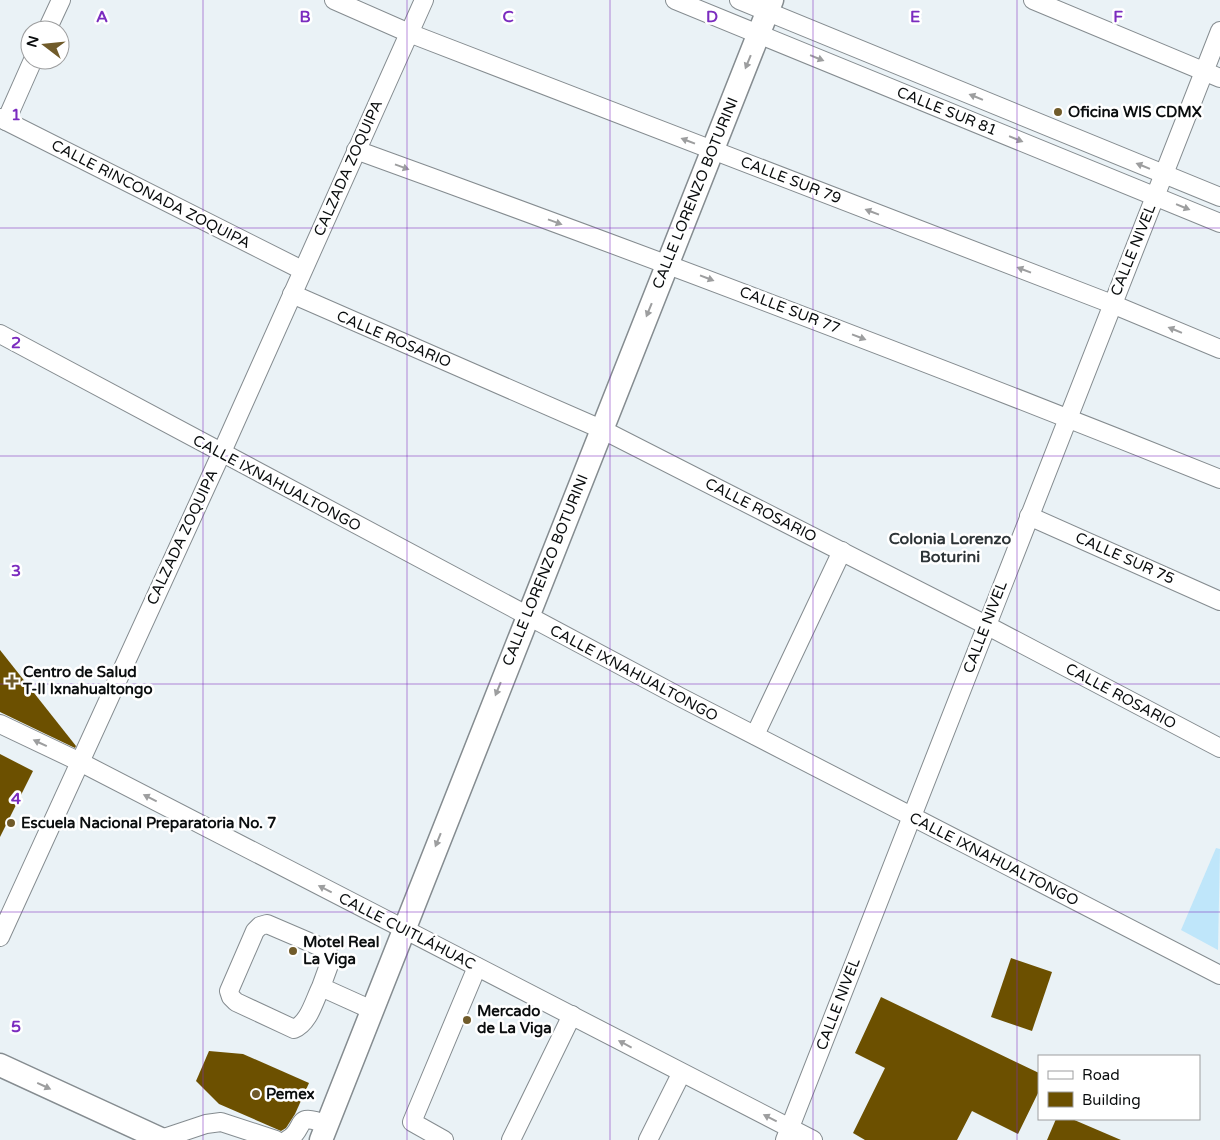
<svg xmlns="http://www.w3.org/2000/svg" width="1220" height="1140" font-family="'Varela Round',sans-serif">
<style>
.green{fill:#bfe6fa}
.building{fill:#6c5000}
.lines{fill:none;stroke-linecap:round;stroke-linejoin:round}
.minor-casing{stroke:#858c90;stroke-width:20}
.major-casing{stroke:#858c90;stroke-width:25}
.minor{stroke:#fff;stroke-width:18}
.major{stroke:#fff;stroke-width:22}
.oneway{fill:#9d9e9f}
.grid{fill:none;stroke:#7b2cbf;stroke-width:1;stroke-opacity:0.55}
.poi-dot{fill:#705b2a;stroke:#fff;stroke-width:2}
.labels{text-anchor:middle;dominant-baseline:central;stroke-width:5;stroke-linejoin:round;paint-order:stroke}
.street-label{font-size:15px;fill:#0a0d0e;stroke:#fff}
.poi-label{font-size:15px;font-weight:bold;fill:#0a0d0e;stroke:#fff;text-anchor:start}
.neighbourhood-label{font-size:16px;font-weight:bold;fill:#2d3437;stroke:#fff}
.grid-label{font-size:16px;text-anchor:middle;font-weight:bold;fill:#7b2cbf;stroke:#fff;stroke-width:5;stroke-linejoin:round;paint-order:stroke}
</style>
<rect width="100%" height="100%" fill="#eaf2f6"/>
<polygon class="green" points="1216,848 1220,849 1218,950 1181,930"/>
<g class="building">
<polygon points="0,650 76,746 75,748 0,712"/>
<polygon points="0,754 33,771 0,837"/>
<polygon points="1011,958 1052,972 1032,1031 991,1017"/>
<polygon points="881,997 1039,1073 1039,1091 1018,1134 972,1111 957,1140 865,1140 853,1133 885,1068 855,1053"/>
<polygon points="209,1051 243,1054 309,1083 295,1114 286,1128 281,1131 219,1104 196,1081"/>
<polygon points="1056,1119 1072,1119 1121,1140 1047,1140"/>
</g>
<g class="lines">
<defs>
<g id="minor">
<polyline points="334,0 409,33 1112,304 1220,349"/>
<polyline points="675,0 1220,223"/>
<polyline points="739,0 1220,197"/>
<polyline points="1033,0 1220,78"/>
<polyline points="47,30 61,0"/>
<polyline points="0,118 302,270"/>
<polyline points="6,121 33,60"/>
<path d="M356,150C646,255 934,364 1220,479"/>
<polyline points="292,294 601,429 986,625 1220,748"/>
<polyline points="0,334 680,697 1220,975"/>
<polyline points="1029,516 1220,601"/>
<polyline points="0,724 80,762 813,1140"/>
<polyline points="755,735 842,551"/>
<polyline points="0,937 221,454 424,0"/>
<path d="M321,987L329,965L328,953L323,948L267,924L260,926L255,931L229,991L231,997L236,1002L294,1029C309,1023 314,1001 321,987L372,1010"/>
<polyline points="161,1139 206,1124 221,1122 276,1140"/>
<path d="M287,1140C307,1130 292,1110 327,1125"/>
<polyline points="444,1140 412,1122 477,967"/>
<polyline points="511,1140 572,1015"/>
<polyline points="648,1140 681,1074"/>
<polyline points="785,1140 1220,31"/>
</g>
<g id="major">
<polyline points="0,1065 163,1140"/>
<polyline points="321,1140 772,0"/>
</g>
</defs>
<use href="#minor" class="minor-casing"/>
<use href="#major" class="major-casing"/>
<use href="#minor" class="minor"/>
<use href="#major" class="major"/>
</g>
<defs><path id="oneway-solid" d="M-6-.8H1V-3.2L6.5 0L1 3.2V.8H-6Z" transform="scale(1.25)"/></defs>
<g class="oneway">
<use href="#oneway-solid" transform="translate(817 58) rotate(22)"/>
<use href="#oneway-solid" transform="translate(748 62) rotate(112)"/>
<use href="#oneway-solid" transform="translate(976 97) rotate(-158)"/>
<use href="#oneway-solid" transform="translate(1016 139) rotate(22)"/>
<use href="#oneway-solid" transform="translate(688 141) rotate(-159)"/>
<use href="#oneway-solid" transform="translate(1143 166) rotate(-158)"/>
<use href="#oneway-solid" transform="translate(402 167) rotate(20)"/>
<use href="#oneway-solid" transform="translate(1183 207) rotate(22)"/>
<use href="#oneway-solid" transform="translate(872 212) rotate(-159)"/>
<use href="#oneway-solid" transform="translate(555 222) rotate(20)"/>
<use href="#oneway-solid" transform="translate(1024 270) rotate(-159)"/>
<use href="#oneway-solid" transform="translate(707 278) rotate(21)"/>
<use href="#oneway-solid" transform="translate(649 310) rotate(112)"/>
<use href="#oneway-solid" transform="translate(1175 330) rotate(-158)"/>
<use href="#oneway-solid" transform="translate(859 337) rotate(21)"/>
<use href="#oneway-solid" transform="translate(498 689) rotate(112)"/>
<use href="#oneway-solid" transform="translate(40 743) rotate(-155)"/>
<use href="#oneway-solid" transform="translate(150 798) rotate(-153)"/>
<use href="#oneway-solid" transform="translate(438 840) rotate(112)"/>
<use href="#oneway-solid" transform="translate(325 889) rotate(-153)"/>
<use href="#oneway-solid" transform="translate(625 1044) rotate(-152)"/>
<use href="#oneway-solid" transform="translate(44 1086) rotate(25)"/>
<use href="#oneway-solid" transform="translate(770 1118) rotate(-153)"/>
</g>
<path class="grid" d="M203,0V1140M407,0V1140M610,0V1140M813,0V1140M1017,0V1140M0,228H1220M0,456H1220M0,684H1220M0,912H1220"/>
<g class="poi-dot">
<circle cx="1058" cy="112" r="5"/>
<path d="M9.5 673.5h5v5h5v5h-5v5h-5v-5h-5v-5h5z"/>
<circle cx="11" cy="823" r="5"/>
<circle cx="293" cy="951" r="5"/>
<circle cx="467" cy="1020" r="5"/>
<circle cx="256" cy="1094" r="5"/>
</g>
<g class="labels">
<g class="street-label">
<text transform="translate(947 111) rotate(22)">CALLE SUR 81</text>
<text transform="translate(348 168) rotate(-66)">CALZADA ZOQUIPA</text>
<text transform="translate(791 180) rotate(21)">CALLE SUR 79</text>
<text transform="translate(695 193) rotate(-68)">CALLE LORENZO BOTURINI</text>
<text transform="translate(151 194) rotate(27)">CALLE RINCONADA ZOQUIPA</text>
<text transform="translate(1133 250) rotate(-68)">CALLE NIVEL</text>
<text transform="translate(790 310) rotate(21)">CALLE SUR 77</text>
<text transform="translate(394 339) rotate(23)">CALLE ROSARIO</text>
<text transform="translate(277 483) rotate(28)">CALLE IXNAHUALTONGO</text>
<text transform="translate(761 510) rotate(27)">CALLE ROSARIO</text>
<text transform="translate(182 537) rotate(-65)">CALZADA ZOQUIPA</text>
<text transform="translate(1125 558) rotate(24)">CALLE SUR 75</text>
<text transform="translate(545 570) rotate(-68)">CALLE LORENZO BOTURINI</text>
<text transform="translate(985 627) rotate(-69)">CALLE NIVEL</text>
<text transform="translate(634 673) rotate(28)">CALLE IXNAHUALTONGO</text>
<text transform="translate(1121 696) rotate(28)">CALLE ROSARIO</text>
<text transform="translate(994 859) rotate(27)">CALLE IXNAHUALTONGO</text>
<text transform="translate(407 931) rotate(27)">CALLE CUITLÁHUAC</text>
<text transform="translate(838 1004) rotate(-69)">CALLE NIVEL</text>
</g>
<g class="poi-label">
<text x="1068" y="112">Oficina WIS CDMX</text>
<text x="23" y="672">Centro de Salud<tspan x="23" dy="17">T-II Ixnahualtongo</tspan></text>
<text x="21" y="823">Escuela Nacional Preparatoria No. 7</text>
<text x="303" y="942">Motel Real<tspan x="303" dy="17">La Viga</tspan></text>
<text x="477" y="1011">Mercado<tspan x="477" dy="17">de La Viga</tspan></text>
<text x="266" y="1094">Pemex</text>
</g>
<g class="neighbourhood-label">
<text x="950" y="539">Colonia Lorenzo<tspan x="950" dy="18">Boturini</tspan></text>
</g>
</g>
<g class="grid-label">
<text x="102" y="22">A</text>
<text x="305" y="22">B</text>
<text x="508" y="22">C</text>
<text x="712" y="22">D</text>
<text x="915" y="22">E</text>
<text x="1118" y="22">F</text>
<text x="16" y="120">1</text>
<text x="16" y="348">2</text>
<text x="16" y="576">3</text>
<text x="16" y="804">4</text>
<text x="16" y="1032">5</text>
</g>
<rect x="1038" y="1055" width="162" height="65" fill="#ffffff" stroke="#9d9e9f"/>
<rect x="1048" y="1071" width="25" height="8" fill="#ffffff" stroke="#9d9e9f"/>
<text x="1082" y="1080" font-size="15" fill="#0a0d0e">Road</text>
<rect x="1048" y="1092" width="25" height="15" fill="#6c5000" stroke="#9d9e9f"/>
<text x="1082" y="1105" font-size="15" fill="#0a0d0e">Building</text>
<g transform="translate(45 45) rotate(286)"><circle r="24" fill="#ffffff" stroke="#9d9e9f"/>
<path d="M0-4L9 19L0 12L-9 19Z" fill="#705b2a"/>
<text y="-8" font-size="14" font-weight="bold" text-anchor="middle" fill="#0a0d0e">N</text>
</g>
</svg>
